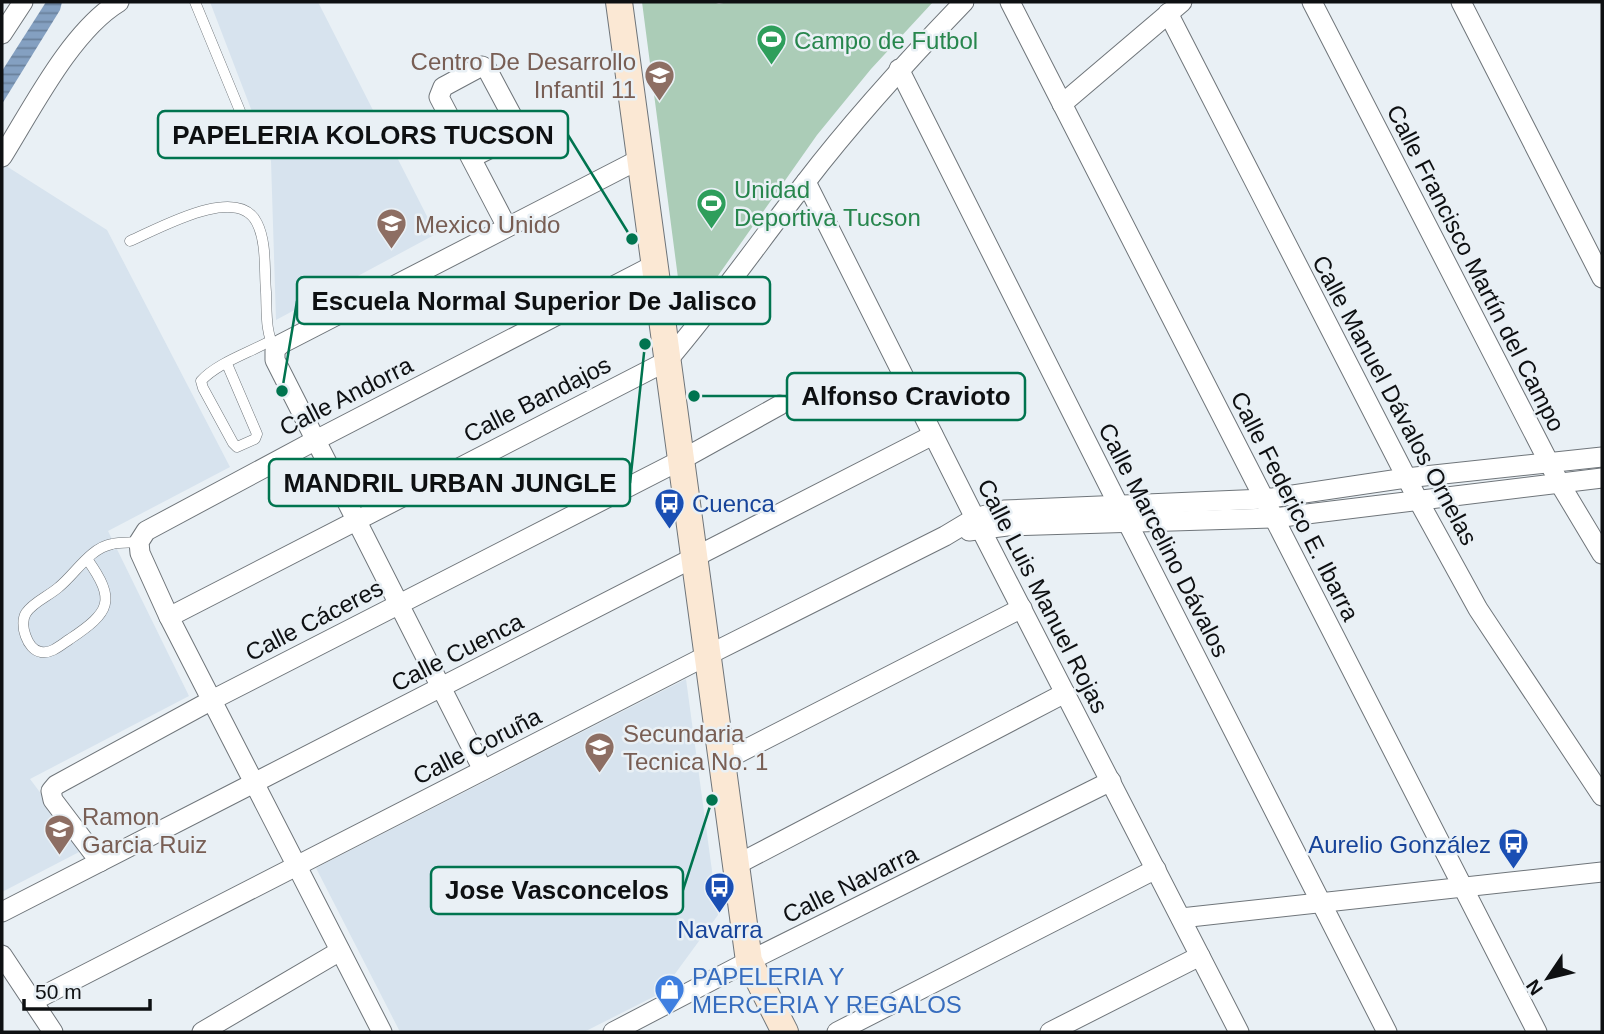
<svg xmlns="http://www.w3.org/2000/svg" width="1604" height="1034" font-family="Helvetica,sans-serif">
<style>
.built{fill:#d7e3ee}
.grass{fill:#abccb7}
.water{fill:url(#water-rules)}
.lines{fill:none;stroke-linecap:round;stroke-linejoin:round}
.lane-casing{stroke:#6f757a;stroke-width:11}
.street-casing{stroke:#6f757a;stroke-width:21}
.secondary-casing{stroke:#6f757a;stroke-width:28}
.lane{stroke:#fff;stroke-width:10}
.street{stroke:#fff;stroke-width:19}
.secondary{stroke:#fbe8d4;stroke-width:26}
.labels{text-anchor:middle;dominant-baseline:central;stroke-width:5;stroke-linejoin:round;paint-order:stroke}
.leisure-label{font-size:24px;fill:#27864d;stroke:#e9f0f5;text-anchor:start}
.education-label{font-size:24px;fill:#785e54;stroke:#e9f0f5;text-anchor:start}
.street-label{font-size:24px;fill:#0e1012;stroke:#e9f0f5}
.transit-label{font-size:24px;fill:#164399;stroke:#e9f0f5;text-anchor:start}
.shop-label{font-size:24px;fill:#366cbe;stroke:#e9f0f5;text-anchor:start}
.leader{fill:none;stroke:#00744f;stroke-width:2.5}
.callout-dot{fill:#00744f;stroke:#e9f0f5;stroke-width:2.5}
.callout{fill:#e9f0f5;stroke:#00744f;stroke-width:2.5}
.callout-label{font-size:26px;text-anchor:middle;font-weight:bold;fill:#0e1012}
</style>
<defs>
<pattern id="water-rules" width="6" height="5" patternUnits="userSpaceOnUse" patternTransform="scale(1.75)"><rect width="6" height="5" fill="#84a0c1"/><path d="M0 2.5h6" fill="none" stroke="#6a819b"/></pattern>
</defs>
<rect width="100%" height="100%" fill="#e9f0f5"/>
<g class="built">
<polygon points="210,2 318,2 436,234 276,320 271,161"/>
<polygon points="3,164 107,230 230,467 108,531 189,696 30,779 83,850 2,892"/>
<polygon points="686,679 718,915 661,993 584,1032 400,1032 316,868"/>
</g>
<polygon class="grass" points="642,2 713,2 719,4 728,2 933,2 871,69 817,135 684,324"/>
<polygon class="water" points="46,2 62,2 60,10 2,104 2,71"/>
<g class="lines">
<defs>
<g id="lane">
<polyline points="195,2 240,111"/>
<path d="M130,241C158,229 238,183 257,223C267,243 264,270 266,292C267,313 265,331 275,350"/>
<path d="M227,364L257,434L255,439L237,447L233,443L203,388L201,381C217,363 249,353 270,341"/>
<path d="M87,559C117,601 110,612 70,639C62,644 52,654 41,652C27,650 19,624 26,613C33,602 49,596 59,587C76,573 90,548 112,544C121,542 130,543 139,542"/>
</g>
<g id="street">
<polyline points="1010,2 1537,1032"/>
<polyline points="1312,2 1560,484 1602,554"/>
<polyline points="1461,2 1602,278"/>
<polyline points="1168,13 1418,500 1478,609 1602,796"/>
<polyline points="2,34 23,2"/>
<polyline points="899,69 1118,504 1387,1032"/>
<polyline points="1062,104 1182,2"/>
<path d="M2,157C32,109 71,31 119,2"/>
<polyline points="471,158 515,136 518,132 518,127 487,69 482,66 443,87 439,97 507,227"/>
<polyline points="806,182 975,518 1239,1032"/>
<polyline points="969,531 1007,526 1274,518 1602,478"/>
<path d="M169,617L667,361C716,304 759,242 805,183C854,119 908,60 964,2"/>
<polyline points="723,761 1022,608"/>
<polyline points="483,770 275,360 275,350 281,344 640,159"/>
<polyline points="100,862 53,800 51,791 56,785 212,700 681,460 780,405"/>
<polyline points="736,865 1065,693"/>
<polyline points="2,912 933,435"/>
<polyline points="1181,918 1602,872"/>
<polyline points="2,955 53,1032"/>
<polyline points="33,1001 708,655 945,536 975,518 1004,510 1265,499 1406,478 1602,457"/>
<polyline points="202,1032 340,951"/>
<polyline points="382,1032 169,617 140,553 139,542 146,531 316,440 654,265"/>
<polyline points="613,1032 749,961 1111,781"/>
<polyline points="837,1032 1156,869"/>
<polyline points="1050,1032 1200,956"/>
</g>
<polyline id="secondary" points="619,2 749,961 785,1032"/>
</defs>
<use href="#lane" class="lane-casing"/>
<use href="#street" class="street-casing"/>
<use href="#secondary" class="secondary-casing"/>
<use href="#lane" class="lane"/>
<use href="#street" class="street"/>
<use href="#secondary" class="secondary"/>
</g>
<defs>
<symbol id="stadium-pin" viewBox="-11 -11 22 30"><path d="M0 17L-7.5 6A9.5 9.5 0 1 1 7.5 6Z" fill="#2e9e5b" stroke="#e9f0f5"/><path d="M0-5a6.5 5 0 1 0 0 10a6.5 5 0 1 0 0-10ZM-3.5-1.8h7v3.6h-7Z" fill="#fff"/></symbol>
<symbol id="school-pin" viewBox="-11 -11 22 30"><path d="M0 17L-7.5 6A9.5 9.5 0 1 1 7.5 6Z" fill="#8d6e63" stroke="#e9f0f5"/><path d="M0-5L7-2L0 1L-7-2ZM-4 1L0 2.5L4 1V4Q0 6-4 4Z" fill="#fff"/></symbol>
<symbol id="bus-pin" viewBox="-11 -11 22 30"><path d="M0 17L-7.5 6A9.5 9.5 0 1 1 7.5 6Z" fill="#1a4fb4" stroke="#e9f0f5"/><path d="M-5-6H5V4H4V6H2V4H-2V6H-4V4H-5ZM-3.5-4V0h7V-4ZM-3.5 1.2v1.5H-2V1.2ZM2 1.2v1.5H3.5V1.2Z" fill="#fff"/></symbol>
<symbol id="shop-pin" viewBox="-11 -11 22 30"><path d="M0 17L-7.5 6A9.5 9.5 0 1 1 7.5 6Z" fill="#3f7fe0" stroke="#e9f0f5"/><path d="M-5-2.5h2.3a2.7 3.5 0 0 1 5.4 0H5L5.5 6h-11ZM-1.5-2.5h3a1.5 2.3 0 0 0-3 0Z" fill="#fff"/></symbol>
</defs>
<g fill-rule="evenodd">
<use href="#stadium-pin" x="754" y="22" width="35" height="47"/>
<use href="#school-pin" x="642" y="58" width="35" height="47"/>
<use href="#stadium-pin" x="694" y="186" width="35" height="47"/>
<use href="#school-pin" x="374" y="206" width="35" height="47"/>
<use href="#bus-pin" x="652" y="486" width="35" height="47"/>
<use href="#school-pin" x="582" y="730" width="35" height="47"/>
<use href="#school-pin" x="42" y="812" width="35" height="47"/>
<use href="#bus-pin" x="1496" y="826" width="35" height="47"/>
<use href="#bus-pin" x="702" y="870" width="35" height="47"/>
<use href="#shop-pin" x="652" y="972" width="35" height="47"/>
</g>
<g class="labels">
<g class="leisure-label">
<text x="794" y="40">Campo de Futbol</text>
<text x="734" y="189">Unidad<tspan x="734" dy="28">Deportiva Tucson</tspan></text>
</g>
<g class="education-label">
<text x="636" y="61" text-anchor="end">Centro De Desarrollo<tspan x="636" dy="28">Infantil 11</tspan></text>
<text x="415" y="224">Mexico Unido</text>
<text x="623" y="733">Secundaria<tspan x="623" dy="28">Tecnica No. 1</tspan></text>
<text x="82" y="816">Ramon<tspan x="82" dy="28">Garcia Ruiz</tspan></text>
</g>
<g class="street-label">
<text transform="translate(1476 268) rotate(63)">Calle Francisco Martín del Campo</text>
<text transform="translate(346 396) rotate(-27)">Calle Andorra</text>
<text transform="translate(537 399) rotate(-27)">Calle Bandajos</text>
<text transform="translate(1395 400) rotate(62)">Calle Manuel Dávalos Ornelas</text>
<text transform="translate(1295 506) rotate(63)">Calle Federico E. Ibarra</text>
<text transform="translate(1164 540) rotate(63)">Calle Marcelino Dávalos</text>
<text transform="translate(1043 596) rotate(63)">Calle Luis Manuel Rojas</text>
<text transform="translate(314 620) rotate(-27)">Calle Cáceres</text>
<text transform="translate(457 652) rotate(-27)">Calle Cuenca</text>
<text transform="translate(477 746) rotate(-27)">Calle Coruña</text>
<text transform="translate(850 884) rotate(-26)">Calle Navarra</text>
</g>
<g class="transit-label">
<text x="692" y="503">Cuenca</text>
<text x="1491" y="844" text-anchor="end">Aurelio González</text>
<text x="720" y="929" text-anchor="middle">Navarra</text>
</g>
<g class="shop-label">
<text x="692" y="976">PAPELERIA Y<tspan x="692" dy="28">MERCERIA Y REGALOS</tspan></text>
</g>
</g>
<path class="leader" d="M632 239L568 135M282 391L297 301M694 396L787 396M645 344L630 483M712 800L683 890"/>
<g class="callout-dot">
<circle cx="632" cy="239" r="7"/>
<circle cx="282" cy="391" r="7"/>
<circle cx="694" cy="396" r="7"/>
<circle cx="645" cy="344" r="7"/>
<circle cx="712" cy="800" r="7"/>
</g>
<g class="callout">
<rect x="158" y="111" width="410" height="47" rx="7"/>
<rect x="297" y="277" width="473" height="47" rx="7"/>
<rect x="787" y="373" width="238" height="47" rx="7"/>
<rect x="269" y="459" width="361" height="47" rx="7"/>
<rect x="431" y="867" width="252" height="47" rx="7"/>
</g>
<g class="callout-label">
<text x="363" y="144">PAPELERIA KOLORS TUCSON</text>
<text x="534" y="310">Escuela Normal Superior De Jalisco</text>
<text x="906" y="405">Alfonso Cravioto</text>
<text x="450" y="492">MANDRIL URBAN JUNGLE</text>
<text x="557" y="899">Jose Vasconcelos</text>
</g>
<rect width="1604" height="1034" fill="none" stroke="#0e1012" stroke-width="7"/>
<g transform="translate(1548 978) rotate(235)" stroke="#e9f0f5" stroke-width="5" paint-order="stroke">
<path d="M0-5L12 26L0 18L-12 26Z" fill="#0e1012"/>
<text y="-10" font-size="19" font-weight="bold" text-anchor="middle" fill="#0e1012">N</text>
</g>
<path d="M24 999v10h126v-10" fill="none" stroke="#0e1012" stroke-width="3.5"/>
<text x="35" y="999" font-size="21" fill="#0e1012" stroke="#e9f0f5" stroke-width="5" paint-order="stroke">50 m</text>
</svg>
